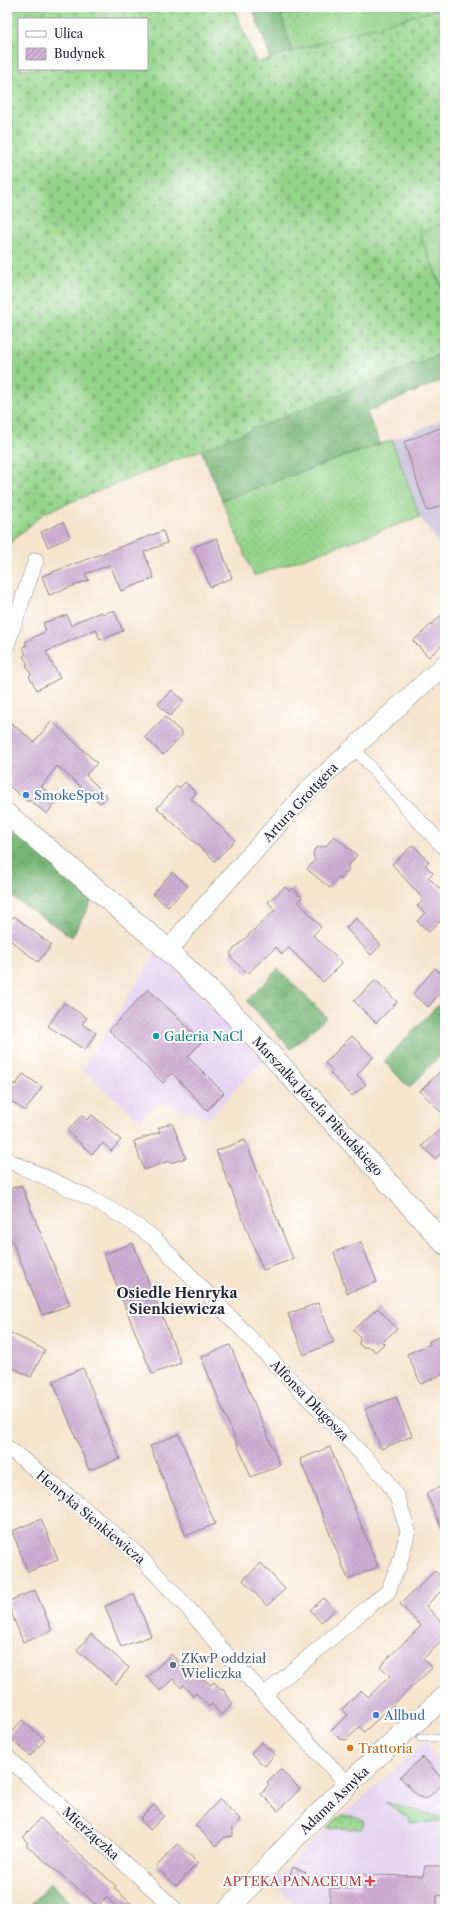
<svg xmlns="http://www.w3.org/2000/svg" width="452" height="1916" font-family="'Libre Caslon Text',serif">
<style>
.built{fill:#e5d3f1}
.industrial{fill:#c7c0d9}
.grass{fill:url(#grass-dots);stroke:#5b7b62}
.forest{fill:url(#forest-crowns);stroke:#4c6c58}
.cemetery{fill:url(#cemetery-stones);stroke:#5b7b62;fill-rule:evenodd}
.building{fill:url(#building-hatch)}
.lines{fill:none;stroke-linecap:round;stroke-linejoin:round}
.service-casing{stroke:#8c8384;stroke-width:8}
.pedestrian-casing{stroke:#8c8384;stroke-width:12}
.minor-casing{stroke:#8c8384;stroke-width:16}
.tertiary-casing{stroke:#8c8384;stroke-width:20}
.secondary-casing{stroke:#8c8384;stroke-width:22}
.service{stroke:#fff;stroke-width:7}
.pedestrian{stroke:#fff;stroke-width:11}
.minor{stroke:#fff;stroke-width:15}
.tertiary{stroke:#fff;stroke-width:19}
.secondary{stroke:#fff;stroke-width:21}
.shop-dot{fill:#3f7fe0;stroke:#fff;stroke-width:1.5}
.culture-dot{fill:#0f9aa8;stroke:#fff;stroke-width:1.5}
.service-dot{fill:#5c6f8a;stroke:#fff;stroke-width:1.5}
.food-dot{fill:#e8710a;stroke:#fff;stroke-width:1.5}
.health-dot{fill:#e0444e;stroke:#fff;stroke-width:1.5}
.labels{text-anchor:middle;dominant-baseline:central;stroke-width:4;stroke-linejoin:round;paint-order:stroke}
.shop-label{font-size:13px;fill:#366cbe;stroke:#fff;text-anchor:start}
.street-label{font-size:13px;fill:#22223b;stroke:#fff}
.culture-label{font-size:13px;fill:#0d838f;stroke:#fff;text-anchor:start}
.service-label{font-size:13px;fill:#4e5e75;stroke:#fff;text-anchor:start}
.food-label{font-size:13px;fill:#c56008;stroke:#fff;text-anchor:start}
.health-label{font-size:13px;fill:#be3a42;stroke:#fff;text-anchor:end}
.neighbourhood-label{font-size:14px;font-weight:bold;fill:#22223b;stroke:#fff}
</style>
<defs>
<pattern id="grass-dots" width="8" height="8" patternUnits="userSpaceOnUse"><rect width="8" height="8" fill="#94d48a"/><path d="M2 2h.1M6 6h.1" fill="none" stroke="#7fb678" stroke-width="1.8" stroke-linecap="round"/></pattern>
<pattern id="forest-crowns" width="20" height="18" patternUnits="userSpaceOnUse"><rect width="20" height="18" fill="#77b676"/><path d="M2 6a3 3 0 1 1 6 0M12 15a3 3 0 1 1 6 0" fill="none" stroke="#619462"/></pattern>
<pattern id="cemetery-stones" width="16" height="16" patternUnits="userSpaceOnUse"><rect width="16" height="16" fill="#94d48a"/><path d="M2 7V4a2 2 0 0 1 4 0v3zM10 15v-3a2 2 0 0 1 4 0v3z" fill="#7fb678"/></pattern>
<pattern id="building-hatch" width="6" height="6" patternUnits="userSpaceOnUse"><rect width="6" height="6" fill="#d0afd4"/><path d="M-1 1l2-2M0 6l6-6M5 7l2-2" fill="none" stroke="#b296b7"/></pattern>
</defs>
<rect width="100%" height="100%" fill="#fff"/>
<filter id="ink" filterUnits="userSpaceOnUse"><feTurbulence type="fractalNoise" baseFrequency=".025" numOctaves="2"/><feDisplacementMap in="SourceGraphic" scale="8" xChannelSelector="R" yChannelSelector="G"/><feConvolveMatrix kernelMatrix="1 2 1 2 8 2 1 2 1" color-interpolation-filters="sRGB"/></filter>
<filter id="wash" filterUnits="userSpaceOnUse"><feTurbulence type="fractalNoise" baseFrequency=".012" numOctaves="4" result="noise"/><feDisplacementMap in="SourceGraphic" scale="16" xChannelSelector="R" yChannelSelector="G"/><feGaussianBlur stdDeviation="0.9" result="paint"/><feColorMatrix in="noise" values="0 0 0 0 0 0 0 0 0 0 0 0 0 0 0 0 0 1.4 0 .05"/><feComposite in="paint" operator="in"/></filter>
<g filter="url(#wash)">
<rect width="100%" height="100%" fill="#f6e4cd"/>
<g class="built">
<polygon points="157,951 263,1060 209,1118 158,1102 140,1120 82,1070"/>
<polygon points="427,1739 433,1756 445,1767 445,1796 434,1807 445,1809 445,1909 297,1909 274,1881 327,1828 389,1775"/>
</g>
<polygon class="industrial" points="445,419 445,553 420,517 392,440"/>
<g class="grass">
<polygon points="279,7 445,7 292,51"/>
<polygon points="445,222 445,296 419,233"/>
<polygon points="392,440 420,517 254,576 222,500"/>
<polygon points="385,1802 440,1817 440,1822 409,1823 409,1818"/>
<polygon points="342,1815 358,1817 364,1822 364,1825 361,1829 327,1828"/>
</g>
<g class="forest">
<polygon points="252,7 279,7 292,51 271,59"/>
<polygon points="445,352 445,379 367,412 380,444 222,500 200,448"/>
<polygon points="15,833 94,897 72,937 12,897 7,903 7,843"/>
<polygon points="278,969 327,1017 291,1049 247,1001"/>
<polygon points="445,998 445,1050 409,1088 384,1061"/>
<polygon points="50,1883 78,1909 27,1909"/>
</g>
<path class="cemetery" d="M20,7H234L256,63L292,51L445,7V222L419,234L445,297V352L44,513L7,546V14ZM19,19H147V69H19Z"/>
<g id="blocks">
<g class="building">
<polygon points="445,426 445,504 427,511 404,442"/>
<polygon points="63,522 70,537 48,547 41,532"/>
<polygon points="163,531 167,543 144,552 154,578 121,591 110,565 85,574 89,580 49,595 42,576"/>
<polygon points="217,538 232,578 210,587 194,547"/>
<polygon points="114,610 123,631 100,640 96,629 46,652 60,678 37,690 29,676 31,674 26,665 28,664 23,656 26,654 23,647 27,645 25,642 46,631 43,623 67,615 71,626 78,621 101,612 103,614"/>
<polygon points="445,612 445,642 429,657 413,641"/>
<polygon points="172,690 184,701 170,716 158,704"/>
<polygon points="165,717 183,734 163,755 145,737"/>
<polygon points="7,719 34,742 52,721 97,763 86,775 107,796 100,803 57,766 41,787 57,799 47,814 29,800 28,802 7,784"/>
<polygon points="185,782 196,793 191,799 235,840 215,861 157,808 177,786 179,788"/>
<polygon points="334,836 357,855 347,867 349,869 341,879 339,877 330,888 307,869 315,860 313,855 314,850 318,847 326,846"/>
<polygon points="413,845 429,862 425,865 433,873 428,877 445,894 445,916 429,932 417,921 425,913 417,906 424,900 392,864"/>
<polygon points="172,872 188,886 168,907 153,894"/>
<polygon points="285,887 289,891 293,888 302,898 298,901 321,927 313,935 342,963 323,982 289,948 282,954 276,947 247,974 231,957 231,952 275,910 268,902"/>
<polygon points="14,916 51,945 38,962 7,938 7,925"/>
<polygon points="356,918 381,945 371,955 346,928"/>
<polygon points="435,968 445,977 445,987 428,1007 413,994"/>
<polygon points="376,980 397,1002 376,1023 354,1001"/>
<polygon points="148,989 202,1041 188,1057 224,1093 207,1110 172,1073 163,1083 109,1030"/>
<polygon points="64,1003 87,1018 82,1024 96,1033 85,1050 48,1026"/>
<polygon points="352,1036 373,1057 357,1075 366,1084 352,1096 330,1073 332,1070 325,1063"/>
<polygon points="445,1067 445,1116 420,1091"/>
<polygon points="23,1074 42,1087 25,1111 7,1098 7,1092 13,1083 16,1085"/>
<polygon points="82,1115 87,1120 92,1115 121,1140 111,1151 103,1143 92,1154 67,1131"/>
<polygon points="172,1123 186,1158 170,1163 169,1161 144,1170 134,1141 160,1132 158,1128"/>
<polygon points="445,1124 445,1149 435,1159 422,1146"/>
<polygon points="245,1140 293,1259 263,1270 216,1151"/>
<polygon points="21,1185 70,1305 42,1315 7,1229 7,1190"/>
<polygon points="361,1242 377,1282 347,1293 334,1252"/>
<polygon points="133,1243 181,1363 152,1374 104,1254"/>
<polygon points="318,1303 334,1342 304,1355 288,1314"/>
<polygon points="378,1308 397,1329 382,1342 384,1344 375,1352 372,1348 362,1347 359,1344 360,1337 353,1330"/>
<polygon points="11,1333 45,1350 31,1377 7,1365 7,1341"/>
<polygon points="445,1335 445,1373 421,1384 407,1354 430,1344 429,1341"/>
<polygon points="230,1345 280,1465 251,1477 201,1357"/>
<polygon points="83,1368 120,1459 89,1470 53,1381"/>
<polygon points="396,1397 412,1436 381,1449 365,1409"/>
<polygon points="179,1434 215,1524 186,1536 150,1446"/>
<polygon points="330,1447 378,1567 348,1579 300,1459"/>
<polygon points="445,1485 445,1536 426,1493"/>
<polygon points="41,1519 58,1560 28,1572 12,1531"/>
<polygon points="261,1563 285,1589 267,1606 243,1580"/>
<polygon points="435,1571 445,1581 445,1587 426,1606 445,1626 445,1638 423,1659 432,1668 364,1732 360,1727 346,1740 340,1739 331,1730 348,1715 342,1709 361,1690 368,1697 390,1676 380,1666 421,1626 400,1604"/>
<polygon points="35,1590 52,1631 23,1642 7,1602"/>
<polygon points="134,1594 151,1636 121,1647 105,1606"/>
<polygon points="324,1598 335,1610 321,1622 310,1610"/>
<polygon points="91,1634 129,1668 116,1684 77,1650"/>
<polygon points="171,1654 186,1669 188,1667 211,1685 214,1682 221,1690 223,1689 233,1704 221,1715 212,1704 209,1707 196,1693 193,1696 183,1685 181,1688 173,1679 160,1691 147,1677"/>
<polygon points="22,1720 45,1740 30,1756 8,1736"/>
<polygon points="261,1742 275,1754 265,1766 251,1754"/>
<polygon points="423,1757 445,1782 426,1799 418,1796 400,1777"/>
<polygon points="280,1769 300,1789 278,1811 261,1794 269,1784 267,1782"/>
<polygon points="220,1799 241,1820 233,1828 233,1836 225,1837 216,1846 195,1825"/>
<polygon points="154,1805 164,1816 150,1830 140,1819"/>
<polygon points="40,1818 116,1886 114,1888 137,1909 119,1909 106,1897 98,1906 26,1845 28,1843 23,1838"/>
<polygon points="178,1844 198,1863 176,1886 156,1867"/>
<polygon points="425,1866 445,1866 445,1896 437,1895 437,1909 330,1909 330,1888 361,1889 361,1875 423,1876"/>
<polygon points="293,1867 306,1873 301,1885 288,1879"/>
</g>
</g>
</g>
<g filter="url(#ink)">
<use href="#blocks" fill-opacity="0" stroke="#8c8384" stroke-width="1"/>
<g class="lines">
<defs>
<polyline id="service" points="420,1738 445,1738"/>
<polyline id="pedestrian" points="353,747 405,806"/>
<g id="minor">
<polyline points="7,645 36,560"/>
<polyline points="405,806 445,848"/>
<path d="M7,1160C58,1183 110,1204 155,1239L385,1478L397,1497L408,1531L399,1566L395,1573L388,1592L369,1606L264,1695"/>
<polyline points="7,1447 81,1506 137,1554 188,1608 220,1647 349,1786"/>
<polyline points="7,1757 175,1909"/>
</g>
<polyline id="tertiary" points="169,951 186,928 309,789 445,664"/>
<g id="secondary">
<polyline points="7,814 159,942 227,1007 445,1244"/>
<path d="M229,1909C296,1834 368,1761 445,1697"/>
</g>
</defs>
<use href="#service" class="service-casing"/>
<use href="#pedestrian" class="pedestrian-casing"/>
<use href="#minor" class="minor-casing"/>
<use href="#tertiary" class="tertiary-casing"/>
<use href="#secondary" class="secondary-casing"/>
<use href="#service" class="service"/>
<use href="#pedestrian" class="pedestrian"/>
<use href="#minor" class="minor"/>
<use href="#tertiary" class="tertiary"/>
<use href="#secondary" class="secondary"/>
</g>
</g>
<g class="shop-dot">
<circle cx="26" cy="795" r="4"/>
<circle cx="376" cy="1715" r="4"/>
</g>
<circle class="culture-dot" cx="156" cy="1036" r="4"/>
<circle class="service-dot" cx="173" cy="1665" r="4"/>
<circle class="food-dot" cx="350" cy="1748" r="4"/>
<path class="health-dot" d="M368 1875h4v4h4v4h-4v4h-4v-4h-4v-4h4z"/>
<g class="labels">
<g class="shop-label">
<text x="34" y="795">SmokeSpot</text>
<text x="384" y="1715">Allbud</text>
</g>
<g class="street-label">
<text transform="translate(300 802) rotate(-47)">Artura Grottgera</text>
<text transform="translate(318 1106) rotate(47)">Marszałka Józefa Piłsudskiego</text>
<text transform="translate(310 1400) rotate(46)">Alfonsa Długosza</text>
<text transform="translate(91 1517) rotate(40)">Henryka Sienkiewicza</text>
<text transform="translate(334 1800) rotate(-44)">Adama Asnyka</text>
<text transform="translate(91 1833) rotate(42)">Mierżączka</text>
</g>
<g class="culture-label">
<text x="164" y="1036">Galeria NaCl</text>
</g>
<g class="service-label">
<text x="181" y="1658">ZKwP oddział<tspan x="181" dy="15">Wieliczka</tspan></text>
</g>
<g class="food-label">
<text x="358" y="1748">Trattoria</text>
</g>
<g class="health-label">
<text x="362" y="1881">APTEKA PANACEUM</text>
</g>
<g class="neighbourhood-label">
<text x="177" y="1293">Osiedle Henryka<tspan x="177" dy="16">Sienkiewicza</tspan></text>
</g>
</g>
<rect width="452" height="1916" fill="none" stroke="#fff" stroke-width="24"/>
<rect x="18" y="18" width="130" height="52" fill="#ffffff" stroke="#a7a7b1"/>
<rect x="26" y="31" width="20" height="6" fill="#ffffff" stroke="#a7a7b1"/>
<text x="54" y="38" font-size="12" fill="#22223b">Ulica</text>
<rect x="26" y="48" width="20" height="12" fill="url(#building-hatch)" stroke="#a7a7b1"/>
<text x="54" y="58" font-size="12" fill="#22223b">Budynek</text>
</svg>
